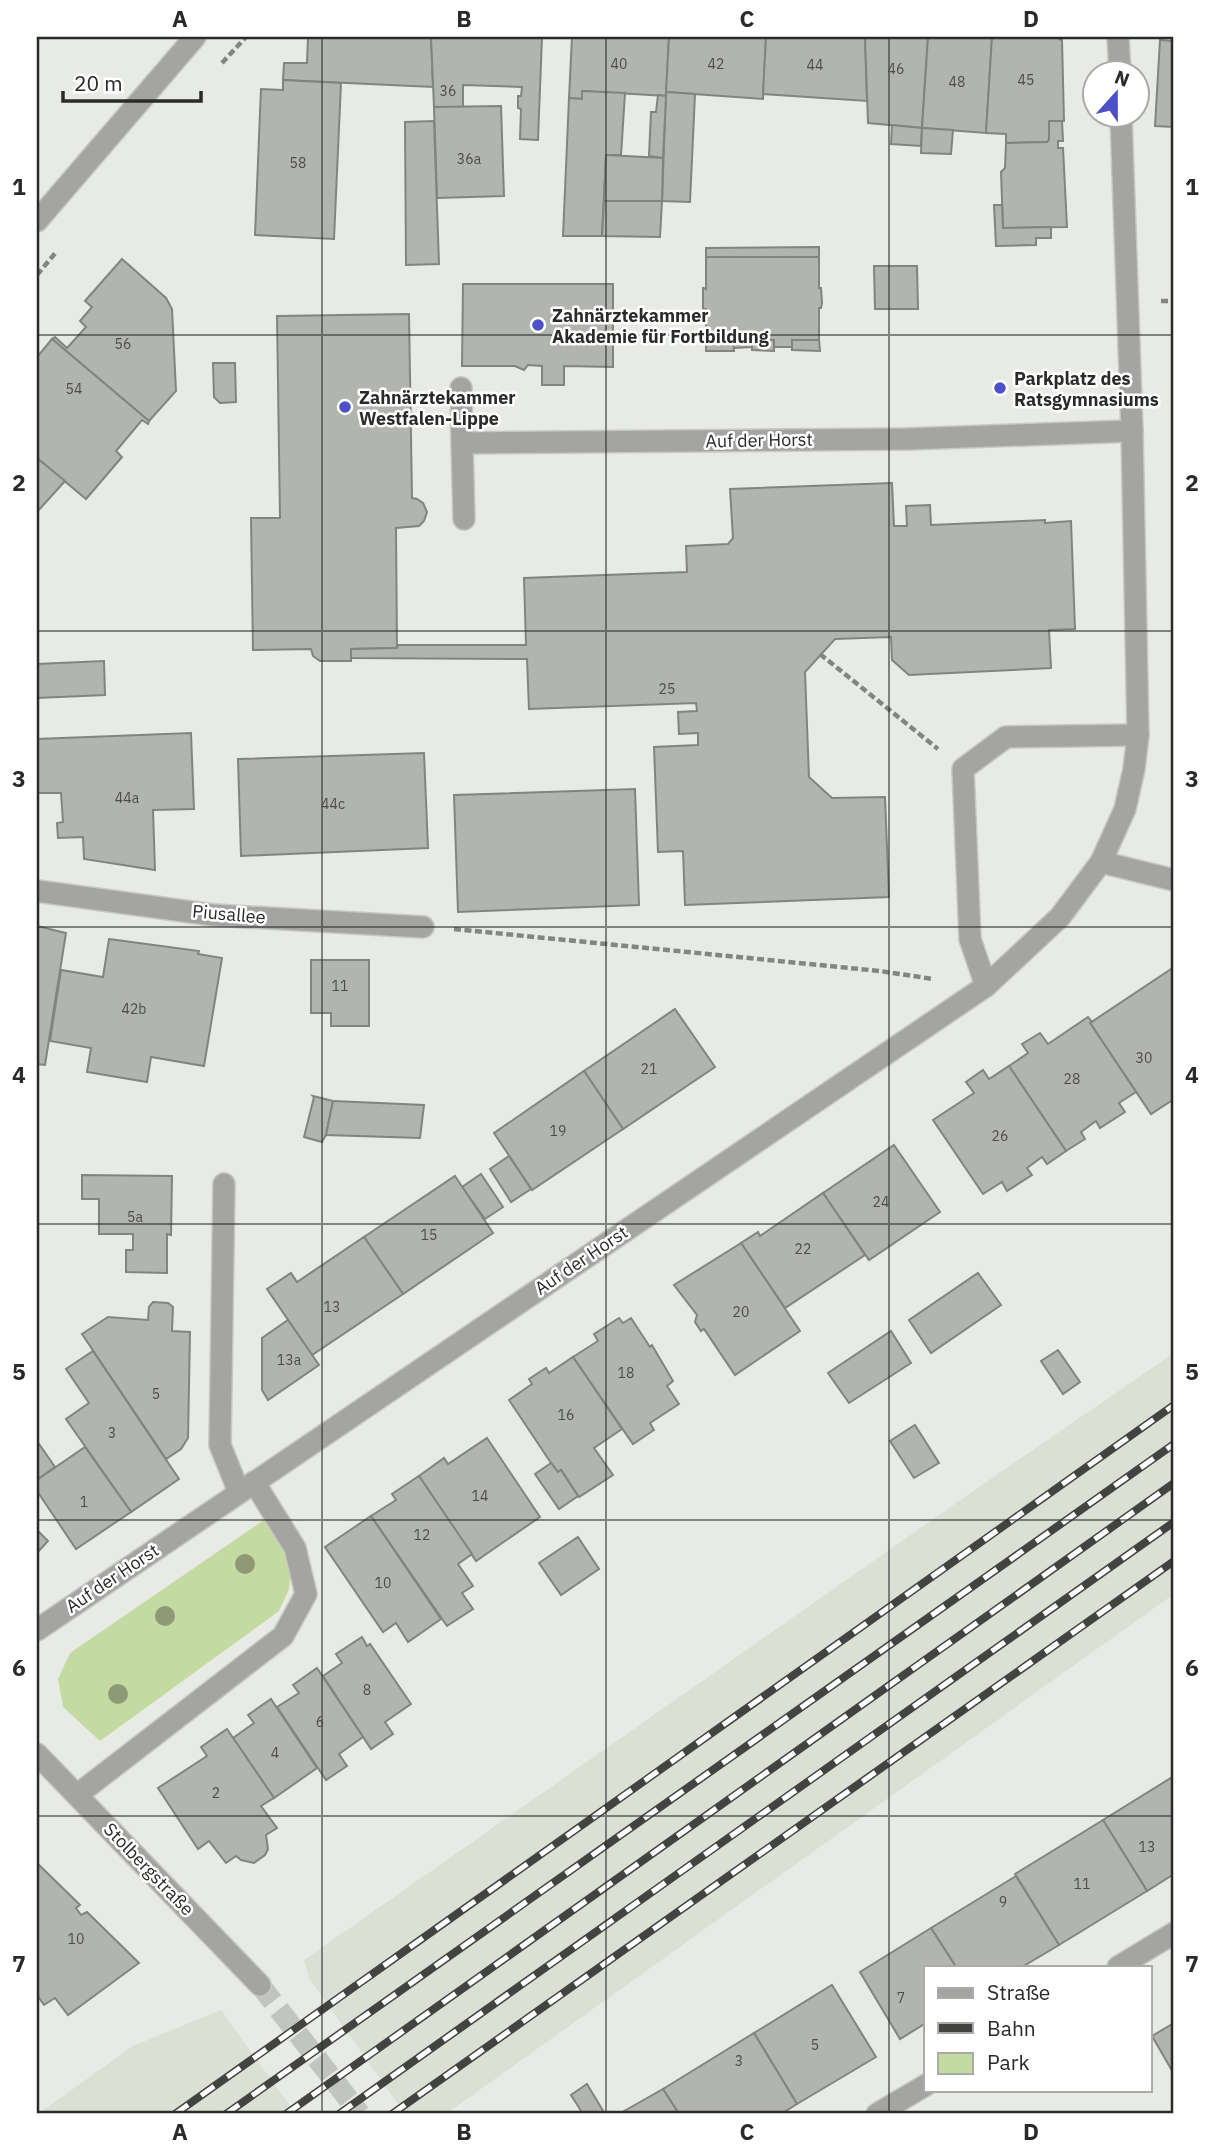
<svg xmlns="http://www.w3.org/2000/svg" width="1211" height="2151" font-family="'IBM Plex Sans',sans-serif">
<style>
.built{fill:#dbe0d4}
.green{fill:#c3dba0}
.building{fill:#b2b4b0;stroke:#82847f;stroke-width:2}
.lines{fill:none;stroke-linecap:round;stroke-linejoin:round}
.street-tunnel{stroke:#c2c4bf;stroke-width:21;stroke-dasharray:21 10;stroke-linecap:butt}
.lane-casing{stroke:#c6c8c3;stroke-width:24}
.street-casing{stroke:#c6c8c3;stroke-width:24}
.path{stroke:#838581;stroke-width:4.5;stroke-dasharray:7 3.5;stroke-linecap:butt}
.lane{stroke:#a4a5a3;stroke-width:21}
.street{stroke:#a4a5a3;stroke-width:21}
.rail-casing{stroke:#434442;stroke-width:8}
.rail{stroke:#fff;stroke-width:5;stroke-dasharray:16;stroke-linecap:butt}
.tree{fill:#8e9a76}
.grid{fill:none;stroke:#2a2b29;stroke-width:2;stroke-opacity:0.55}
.poi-dot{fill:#4c51c7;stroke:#fff;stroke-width:2.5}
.labels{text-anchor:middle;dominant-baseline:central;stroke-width:5;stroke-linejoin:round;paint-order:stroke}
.number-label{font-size:14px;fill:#4c4d4b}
.poi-label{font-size:18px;font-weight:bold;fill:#2a2b29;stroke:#fff;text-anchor:start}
.street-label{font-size:18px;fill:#2a2b29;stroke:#fff}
.neatline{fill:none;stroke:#2a2b29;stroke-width:2.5}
.grid-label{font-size:23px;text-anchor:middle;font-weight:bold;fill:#2a2b29}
</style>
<rect width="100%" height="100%" fill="#e8eae5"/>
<g class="built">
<polygon points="1174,1353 1174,1594 446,2114 405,2114 309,1978 304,1960 979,1487"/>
<polygon points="221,2010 296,2114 38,2114 133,2046"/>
</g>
<polygon class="green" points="264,1520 292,1566 289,1589 279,1611 100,1741 63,1707 58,1679 70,1653"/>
<g class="building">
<polygon points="308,37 431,37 433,87 283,80 284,63 307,63"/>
<polygon points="431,37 542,37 538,140 520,139 521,109 518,108 518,96 521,96 522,87 463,85 463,107 434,107"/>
<polygon points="572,37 669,37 666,96 582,91 582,99 569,98"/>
<polygon points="669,37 766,37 763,99 666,92"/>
<polygon points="766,37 865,37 867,101 763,94"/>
<polygon points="865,37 928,37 922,128 868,123"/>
<polygon points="928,37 992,37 986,133 922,128"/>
<polygon points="992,37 1059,37 1059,39 1062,40 1064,121 1049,121 1049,140 1047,142 1006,143 1006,134 986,133"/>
<polygon points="1160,40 1174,41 1174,127 1155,126"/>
<polygon points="283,80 341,83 334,239 255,235 261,89 283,90"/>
<polygon points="582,91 625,93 621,155 606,155 602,236 563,236 569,98 582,99"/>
<polygon points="666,92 695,94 690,202 662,201"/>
<polygon points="658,95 666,96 663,158 649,156 651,112 656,112"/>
<polygon points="501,106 504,196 437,198 434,107"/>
<polygon points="434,121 439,264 406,265 405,122"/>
<polygon points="1049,121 1062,121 1063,141 1058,141 1058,148 1063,148 1067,227 1003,228 1001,172 1005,168 1006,143 1047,142 1049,140"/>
<polygon points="892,125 922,128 921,146 891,144"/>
<polygon points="922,128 953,130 951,154 921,153"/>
<polygon points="606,155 663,158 662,201 604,201"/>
<polygon points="604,201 662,201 660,237 602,236"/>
<polygon points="994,205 1002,205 1003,228 1051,227 1051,238 1036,238 1036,245 996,246"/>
<polygon points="819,247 819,257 706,257 706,248"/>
<polygon points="706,257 819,257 819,288 821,288 822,303 821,308 819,308 819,340 792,340 792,347 774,347 774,340 752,340 752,347 734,348 733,340 706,340 706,309 703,309 703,288 706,289"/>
<polygon points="122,259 166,298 172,309 176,391 149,421 52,339 55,337 67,348 86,327 80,321 92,307 85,301"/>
<polygon points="874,266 917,266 918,309 875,309"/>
<polygon points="463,284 613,284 613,367 564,366 564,385 542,385 542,366 528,365 524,370 515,366 462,366"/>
<polygon points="409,314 412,498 417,499 423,503 427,512 424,521 419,526 396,528 397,648 351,649 351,661 320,661 313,656 311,649 253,650 251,518 280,518 277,316"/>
<polygon points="52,339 149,421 148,424 142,420 116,451 122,457 86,499 37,458 37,357"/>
<polygon points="706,340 733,340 734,351 706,351"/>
<polygon points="752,340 774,340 774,351 752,350"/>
<polygon points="792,340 819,340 820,351 792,350"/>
<polygon points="213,363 235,363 236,402 220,403 214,397"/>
<polygon points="37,458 65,481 37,512"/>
<polygon points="892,483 894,526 907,526 906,506 930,505 931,525 1045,520 1045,523 1071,521 1075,629 1049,630 1051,668 909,675 892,660 891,637 835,639 805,672 809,777 832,798 885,797 889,897 685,905 683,851 658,852 654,747 698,745 698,733 679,734 678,712 697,711 696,703 529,709 527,659 351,658 351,649 397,648 398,645 526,645 524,578 687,572 686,546 728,544 733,538 730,489"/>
<polygon points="104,661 105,695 37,698 37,664"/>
<polygon points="191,733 194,809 153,810 155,870 84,859 83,837 58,838 57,823 63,822 61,793 37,793 37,739"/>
<polygon points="424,753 428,848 241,856 238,759"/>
<polygon points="635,789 639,905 458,912 454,795"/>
<polygon points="37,926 66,933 45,1065 37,1064"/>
<polygon points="109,939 199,951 198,954 222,958 204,1066 151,1057 147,1082 87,1072 91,1048 50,1041 61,970 103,977"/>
<polygon points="311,960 369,960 369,1026 331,1026 331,1013 311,1013"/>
<polygon points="1174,967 1174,1099 1151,1114 1090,1023"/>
<polygon points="675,1009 715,1067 623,1129 584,1071"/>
<polygon points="1088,1017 1092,1022 1090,1023 1136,1092 1119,1103 1125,1112 1100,1128 1096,1121 1081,1132 1085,1139 1066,1151 1009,1066 1028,1053 1022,1044 1040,1033 1048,1044"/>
<polygon points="1009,1066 1066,1151 1047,1164 1042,1157 1027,1168 1032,1175 1007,1191 1002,1182 983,1194 933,1120 974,1093 966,1082 983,1070 989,1079"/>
<polygon points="584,1071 623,1129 532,1190 494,1133"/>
<polygon points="313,1096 333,1101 326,1135 322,1142 304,1137 314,1097"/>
<polygon points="333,1101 424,1105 420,1138 326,1135"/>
<polygon points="894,1145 940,1212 869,1260 823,1193"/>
<polygon points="509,1156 531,1189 511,1202 490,1169"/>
<polygon points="481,1174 503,1207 485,1219 462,1187"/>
<polygon points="82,1175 172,1176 171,1235 167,1234 167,1273 126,1272 126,1250 133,1250 133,1234 99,1234 99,1199 82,1199"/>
<polygon points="455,1176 493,1233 403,1294 364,1237"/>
<polygon points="823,1193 865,1255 785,1308 741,1243 758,1232 760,1236"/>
<polygon points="364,1237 403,1294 312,1355 267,1289 291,1273 297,1282"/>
<polygon points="741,1243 800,1331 735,1375 704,1329 701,1331 695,1322 697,1315 674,1285"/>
<polygon points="978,1273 1001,1305 931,1353 909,1320"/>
<polygon points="153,1302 168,1303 173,1307 172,1331 190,1332 188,1438 181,1449 166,1459 82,1334 108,1317 148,1320 149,1307"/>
<polygon points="619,1318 623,1323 631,1318 650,1347 652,1345 673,1381 667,1386 679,1404 650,1423 654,1430 633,1444 573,1357 598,1341 594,1334"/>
<polygon points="288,1320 319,1365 268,1400 262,1390 262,1338"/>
<polygon points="891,1331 911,1363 849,1403 828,1373"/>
<polygon points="1058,1350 1080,1382 1063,1394 1041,1361"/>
<polygon points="93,1351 179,1479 131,1512 66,1419 89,1403 66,1369"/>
<polygon points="573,1357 622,1429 594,1448 613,1475 579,1497 561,1470 558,1472 551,1463 509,1400 532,1384 529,1379 546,1368 549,1373"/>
<polygon points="915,1425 939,1463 914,1478 890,1441"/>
<polygon points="487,1438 540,1517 476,1561 419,1476 444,1458 448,1464"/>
<polygon points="37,1441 55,1467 37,1480"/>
<polygon points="85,1447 131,1512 76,1549 37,1491 37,1480"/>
<polygon points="551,1463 558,1472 561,1470 578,1496 559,1509 535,1474"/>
<polygon points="419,1476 472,1554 458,1564 473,1586 462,1593 473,1609 447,1626 371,1516 396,1500 392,1494"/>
<polygon points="371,1516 441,1619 408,1642 396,1623 383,1632 325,1547"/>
<polygon points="37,1530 48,1541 37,1553"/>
<polygon points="578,1537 599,1569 561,1595 539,1563"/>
<polygon points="362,1637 367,1646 370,1644 411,1704 385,1722 393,1734 371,1749 323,1676 342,1663 336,1654"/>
<polygon points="317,1668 363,1737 339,1754 347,1766 326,1780 277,1707 299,1693 293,1685"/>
<polygon points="271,1699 317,1768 274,1798 233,1738 254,1723 248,1715"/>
<polygon points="227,1729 274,1798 261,1806 277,1828 266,1835 268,1849 265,1855 254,1863 241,1860 236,1856 226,1863 209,1841 198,1849 158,1788 207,1756 201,1747"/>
<polygon points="1174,1776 1174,1874 1147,1891 1103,1820"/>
<polygon points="1103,1820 1147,1891 1059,1945 1015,1874"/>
<polygon points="37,1863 80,1905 76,1908 81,1915 87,1912 139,1963 68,2015 55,1998 44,2005 37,1995"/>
<polygon points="1016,1876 1059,1945 1022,1967 956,1967 931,1928"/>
<polygon points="931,1928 956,1967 926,1967 926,2023 900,2039 860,1972"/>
<polygon points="832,1985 876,2057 797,2104 754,2033"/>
<polygon points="1174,2023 1174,2074 1152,2036"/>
<polygon points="754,2033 797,2104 781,2114 679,2114 663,2089"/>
<polygon points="587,2084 605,2114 583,2114 571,2095"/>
<polygon points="663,2089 679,2114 619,2114"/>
</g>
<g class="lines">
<polyline class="street-tunnel" points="260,1985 360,2114"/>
<defs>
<g id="lane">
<polyline points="461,388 462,443"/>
<polyline points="464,519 462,443 907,439 1132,431"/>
<polyline points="37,891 213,915 423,927"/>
<polyline points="986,986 970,939 963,769 1006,737 1138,735"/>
<polyline points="224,1184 220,1445 239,1492"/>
<polyline points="77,1795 283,1636 306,1594 295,1548 254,1482"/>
</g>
<g id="street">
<polyline points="1118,37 1120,74"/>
<polyline points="37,221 195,37"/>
<polyline points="1101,862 1174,880"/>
<polyline points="37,1630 986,986 1060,917 1101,862 1125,809 1134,769 1138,735 1132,431 1121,116"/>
<polyline points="37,1754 260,1985"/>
<polyline points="1118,1967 1174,1933"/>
<polyline points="877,2114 926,2085"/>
</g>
</defs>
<use href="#lane" class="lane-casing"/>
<use href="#street" class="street-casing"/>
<g class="path">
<polyline points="222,63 246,37"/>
<polyline points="37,275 57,251"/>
<polyline points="1161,301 1174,301"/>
<polyline points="820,654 938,749"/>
<polyline points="454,929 880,971 933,979"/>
</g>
<use href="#lane" class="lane"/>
<use href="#street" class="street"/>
<defs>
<g id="rail">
<polyline points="175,2114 1174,1405"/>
<polyline points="226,2114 1174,1444"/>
<polyline points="286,2114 1174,1483"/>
<polyline points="339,2114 1174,1522"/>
<polyline points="392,2114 1174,1561"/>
</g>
</defs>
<use href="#rail" class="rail-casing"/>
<use href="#rail" class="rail"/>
</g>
<g class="tree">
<circle cx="245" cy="1564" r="10"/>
<circle cx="165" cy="1616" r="10"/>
<circle cx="118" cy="1694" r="10"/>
</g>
<path class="grid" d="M322,37V2114M606,37V2114M889,37V2114M37,335H1174M37,631H1174M37,927H1174M37,1224H1174M37,1520H1174M37,1816H1174"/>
<g class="poi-dot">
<circle cx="538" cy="325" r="7"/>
<circle cx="1000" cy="388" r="7"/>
<circle cx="345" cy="407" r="7"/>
</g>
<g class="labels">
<g class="number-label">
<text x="619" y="64">40</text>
<text x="716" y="64">42</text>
<text x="815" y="65">44</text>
<text x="896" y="69">46</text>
<text x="1026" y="80">45</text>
<text x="957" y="82">48</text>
<text x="448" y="91">36</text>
<text x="469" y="159">36a</text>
<text x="298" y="163">58</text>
<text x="123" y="344">56</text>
<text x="74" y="389">54</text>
<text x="667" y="689">25</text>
<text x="127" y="798">44a</text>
<text x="333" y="804">44c</text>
<text x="340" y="986">11</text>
<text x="134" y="1009">42b</text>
<text x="1144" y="1058">30</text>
<text x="649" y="1069">21</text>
<text x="1072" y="1079">28</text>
<text x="558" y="1131">19</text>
<text x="1000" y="1136">26</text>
<text x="881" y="1202">24</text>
<text x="135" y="1217">5a</text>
<text x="429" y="1235">15</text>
<text x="803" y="1249">22</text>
<text x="332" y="1307">13</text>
<text x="741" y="1312">20</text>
<text x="289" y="1360">13a</text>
<text x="626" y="1373">18</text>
<text x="156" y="1394">5</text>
<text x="566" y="1415">16</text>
<text x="112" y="1433">3</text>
<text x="480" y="1496">14</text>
<text x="84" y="1502">1</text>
<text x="422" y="1535">12</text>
<text x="383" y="1583">10</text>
<text x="367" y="1690">8</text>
<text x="320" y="1722">6</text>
<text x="275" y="1753">4</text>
<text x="216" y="1793">2</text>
<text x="1147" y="1847">13</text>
<text x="1082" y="1884">11</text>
<text x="1003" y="1902">9</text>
<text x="76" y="1939">10</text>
<text x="901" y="1998">7</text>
<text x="815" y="2045">5</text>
<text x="739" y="2061">3</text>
</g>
<g class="poi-label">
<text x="552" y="315">Zahnärztekammer<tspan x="552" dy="21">Akademie für Fortbildung</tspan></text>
<text x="1014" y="378">Parkplatz des<tspan x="1014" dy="21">Ratsgymnasiums</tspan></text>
<text x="359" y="397">Zahnärztekammer<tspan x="359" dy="21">Westfalen-Lippe</tspan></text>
</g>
<g class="street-label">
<text transform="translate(759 440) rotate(-1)">Auf der Horst</text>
<text transform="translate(229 914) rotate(5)">Piusallee</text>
<text transform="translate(581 1260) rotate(-34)">Auf der Horst</text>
<text transform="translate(112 1578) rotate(-34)">Auf der Horst</text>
<text transform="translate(149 1869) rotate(46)">Stolbergstraße</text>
</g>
</g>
<rect width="1211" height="2151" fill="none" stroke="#ffffff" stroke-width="77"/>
<rect x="924" y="1966" width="228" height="126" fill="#ffffff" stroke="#aaaaa9" stroke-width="2"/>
<rect x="938" y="1988" width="35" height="10" fill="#a4a5a3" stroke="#aaaaa9" stroke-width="2"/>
<text x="987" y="2000" font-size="21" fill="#2a2b29">Straße</text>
<rect x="938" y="2023" width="35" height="10" fill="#434442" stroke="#aaaaa9" stroke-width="2"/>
<text x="987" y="2036" font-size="21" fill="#2a2b29">Bahn</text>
<rect x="938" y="2053" width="35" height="21" fill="#c3dba0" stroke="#aaaaa9" stroke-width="2"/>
<text x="987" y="2070" font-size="21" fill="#2a2b29">Park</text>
<g transform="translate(1116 94) rotate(21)"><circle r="33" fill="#ffffff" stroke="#aaaaa9" stroke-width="2"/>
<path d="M0-5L12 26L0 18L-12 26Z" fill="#4c51c7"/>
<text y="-10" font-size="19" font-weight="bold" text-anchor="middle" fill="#2a2b29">N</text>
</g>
<path d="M63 91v10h138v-10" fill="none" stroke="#2a2b29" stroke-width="3.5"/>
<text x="74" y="91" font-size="21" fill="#2a2b29" stroke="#ffffff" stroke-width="5" paint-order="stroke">20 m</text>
<rect x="38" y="38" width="1134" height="2074" class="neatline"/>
<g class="grid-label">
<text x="180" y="27">A</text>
<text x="464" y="27">B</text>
<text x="747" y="27">C</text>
<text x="1031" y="27">D</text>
<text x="19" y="195">1</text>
<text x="1192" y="195">1</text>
<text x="19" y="491">2</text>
<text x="1192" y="491">2</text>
<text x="19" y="787">3</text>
<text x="1192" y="787">3</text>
<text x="19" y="1083">4</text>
<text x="1192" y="1083">4</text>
<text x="19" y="1380">5</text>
<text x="1192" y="1380">5</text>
<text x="19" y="1676">6</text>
<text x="1192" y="1676">6</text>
<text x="19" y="1972">7</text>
<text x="1192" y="1972">7</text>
<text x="180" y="2140">A</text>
<text x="464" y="2140">B</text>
<text x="747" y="2140">C</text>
<text x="1031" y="2140">D</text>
</g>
</svg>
